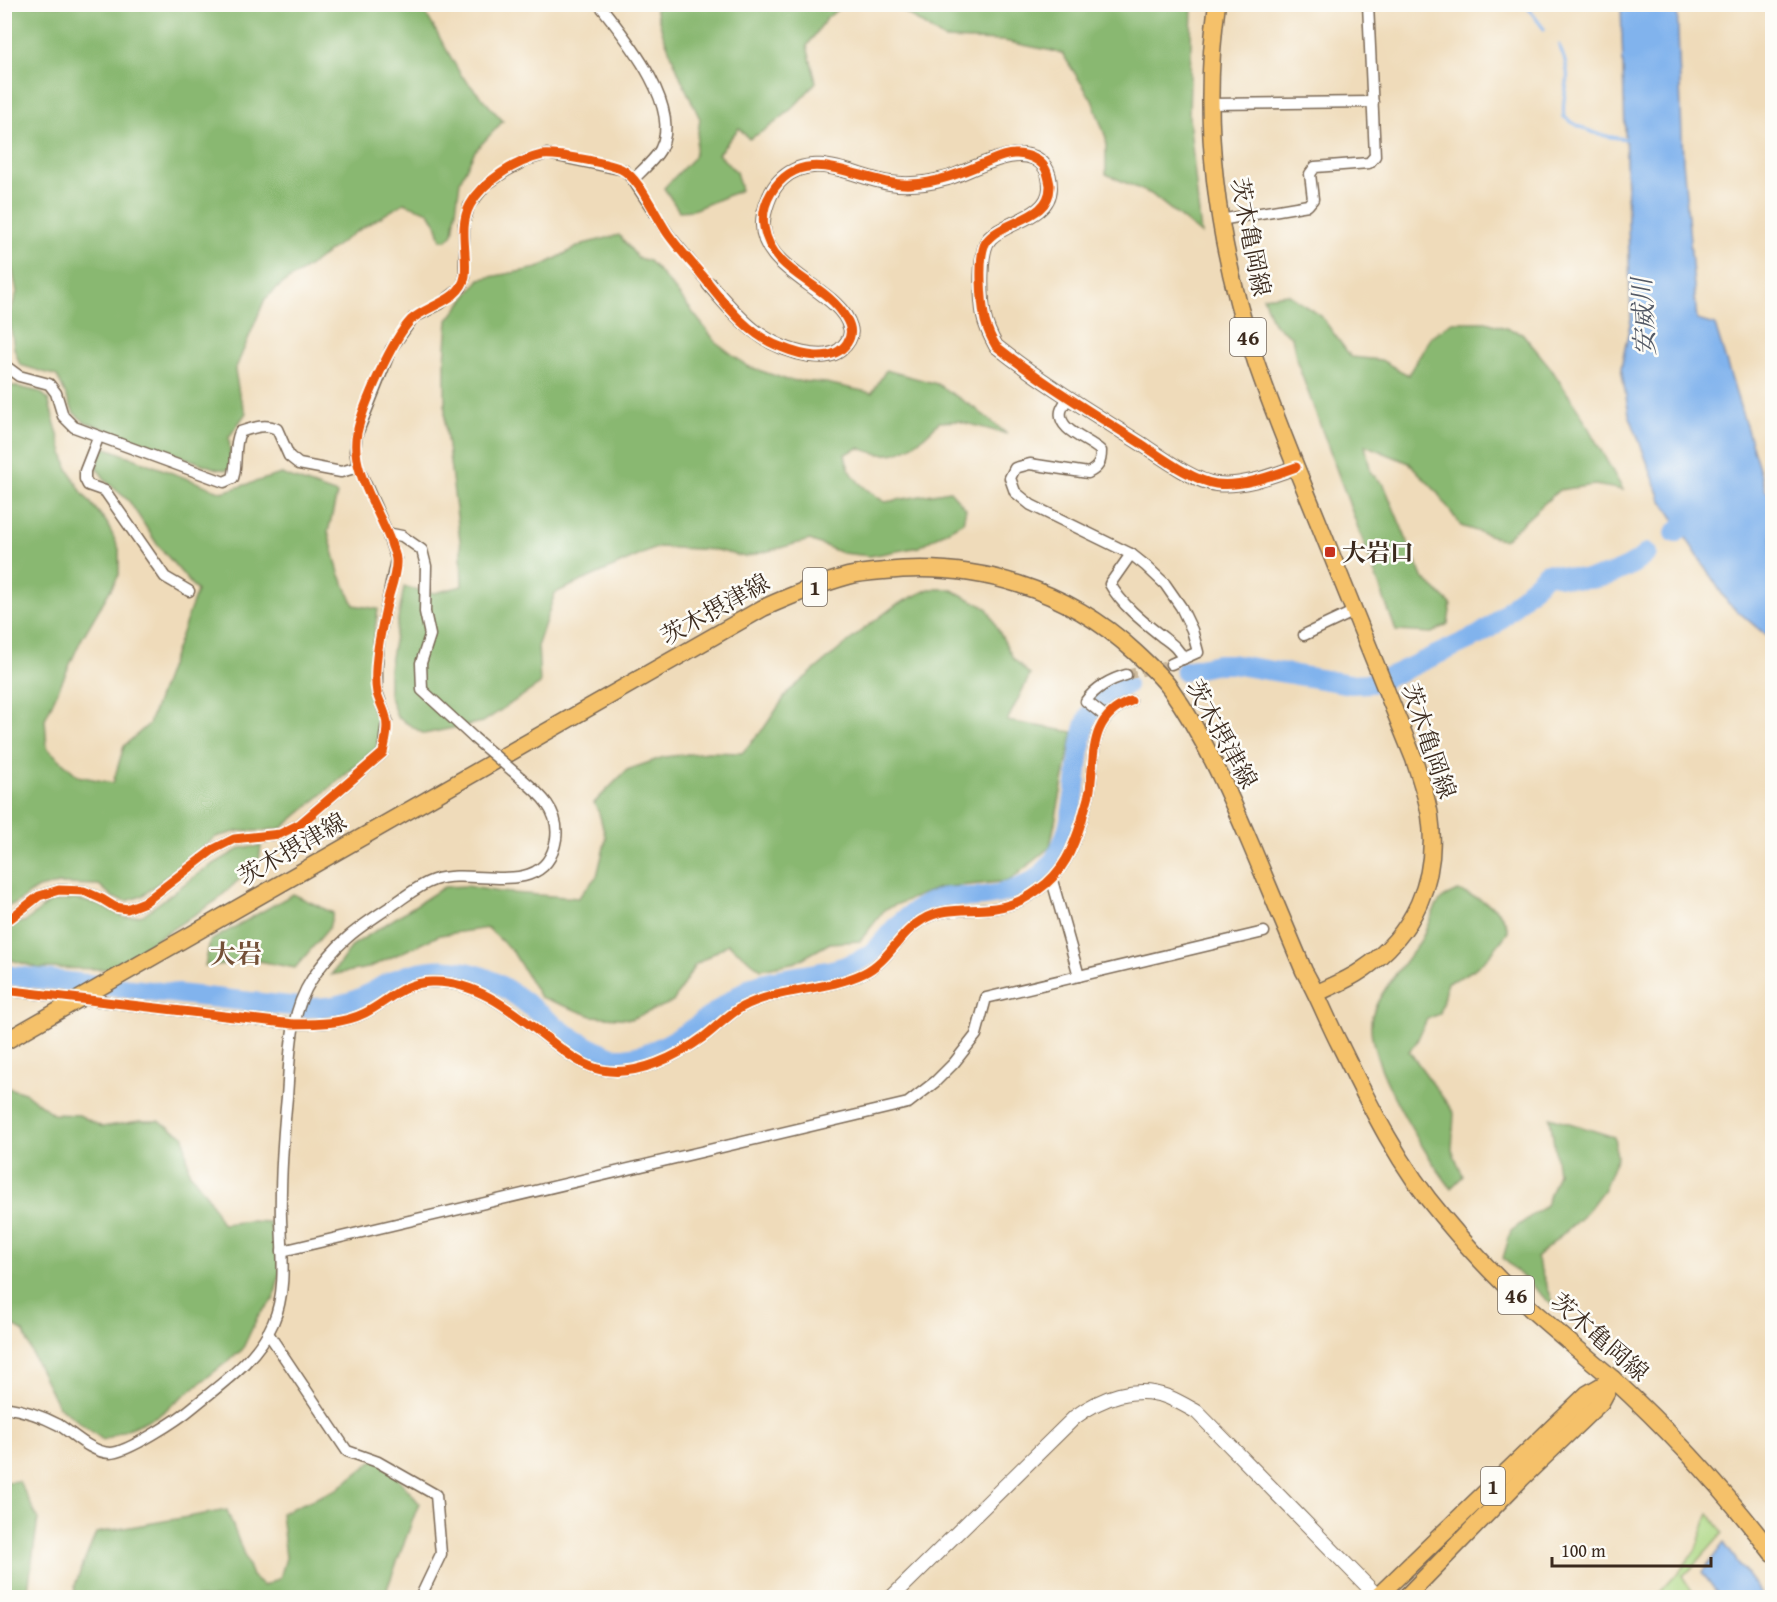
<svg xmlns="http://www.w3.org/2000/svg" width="1777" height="1602" font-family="'Gentium Book Plus','Noto Serif JP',serif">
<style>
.green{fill:#acd783;stroke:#748050;stroke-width:1.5}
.forest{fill:#89b871;stroke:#627148;stroke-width:1.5}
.water{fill:#81b3ed;stroke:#5e6e86;stroke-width:1.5}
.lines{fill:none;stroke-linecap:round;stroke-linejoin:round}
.stream{stroke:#81b3ed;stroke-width:3}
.river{stroke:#81b3ed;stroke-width:20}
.minor-tunnel{stroke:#cbb89b;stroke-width:10;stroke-dasharray:10 5;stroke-linecap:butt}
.minor-casing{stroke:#7a6855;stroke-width:13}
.tertiary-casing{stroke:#7a6855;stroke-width:16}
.primary-casing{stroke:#7a6855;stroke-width:19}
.minor{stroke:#fff;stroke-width:10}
.tertiary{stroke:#fff;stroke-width:14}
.primary{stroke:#f5c16b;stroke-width:16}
.minor-bridge-casing{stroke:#7a6855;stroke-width:13;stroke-linecap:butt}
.primary-bridge-casing{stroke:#7a6855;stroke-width:19;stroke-linecap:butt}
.minor-bridge{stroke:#fff;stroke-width:10}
.primary-bridge{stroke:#f5c16b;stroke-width:16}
.cycleway-casing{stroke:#fdfcf7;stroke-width:13}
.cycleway{stroke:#e8590c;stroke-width:9}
.poi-dot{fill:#c8321e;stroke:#fdfcf7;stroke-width:2}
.labels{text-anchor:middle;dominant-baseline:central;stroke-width:5;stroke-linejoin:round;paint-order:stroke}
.shield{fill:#fdfcf7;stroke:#75695f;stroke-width:1.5}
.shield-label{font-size:22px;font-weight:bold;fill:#3b2a1e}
.street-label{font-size:24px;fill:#3b2a1e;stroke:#fdfcf7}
.poi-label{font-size:24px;font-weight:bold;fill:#3b2a1e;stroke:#fdfcf7;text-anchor:start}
.water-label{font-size:26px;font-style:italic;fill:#545a66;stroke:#fdfcf7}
.neighbourhood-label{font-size:26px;font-weight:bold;fill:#745037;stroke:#fdfcf7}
</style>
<rect width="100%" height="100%" fill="#fdfcf7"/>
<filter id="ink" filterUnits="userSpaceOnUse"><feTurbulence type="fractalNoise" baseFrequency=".0167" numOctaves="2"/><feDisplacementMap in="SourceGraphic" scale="12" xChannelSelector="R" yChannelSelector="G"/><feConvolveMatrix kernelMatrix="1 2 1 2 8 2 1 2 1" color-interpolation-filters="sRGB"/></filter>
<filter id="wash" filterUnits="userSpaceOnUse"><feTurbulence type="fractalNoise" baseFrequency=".008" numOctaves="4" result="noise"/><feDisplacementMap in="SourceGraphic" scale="24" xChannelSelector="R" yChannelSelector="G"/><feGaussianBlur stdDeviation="1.35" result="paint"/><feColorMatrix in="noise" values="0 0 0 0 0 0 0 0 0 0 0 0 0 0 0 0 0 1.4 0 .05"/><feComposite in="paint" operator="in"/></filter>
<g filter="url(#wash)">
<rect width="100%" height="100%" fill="#efdbba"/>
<polygon class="green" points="1709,1513 1723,1533 1690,1570 1682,1576 1696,1597 1655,1598 1682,1568 1695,1551"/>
<g class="forest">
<polygon points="5,5 421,5 461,75 503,121 475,151 460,181 453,234 447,240 441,240 436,224 429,212 404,203 352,234 307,268 282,284 265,299 235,370 239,394 246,413 229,437 231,464 228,470 217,469 85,422 74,413 57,376 20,365 14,348 9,317 17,292 10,258 5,256"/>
<path d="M654,5H843L826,19L807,46L816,82C796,106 777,125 749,139L739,128L718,154L736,172L741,190L693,210L679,211L664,188L694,157L700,119L682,81L663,34Z"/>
<polygon points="887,5 1192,5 1189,117 1201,234 1151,194 1106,174 1106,138 1092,100 1062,53 1004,41 944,39 900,9"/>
<path d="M619,235L638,258L649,261L672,286L716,342L747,366L787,380L826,383L872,393L886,370L937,384L976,409L1007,434L958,421L939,422C926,436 903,457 882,454C874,454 866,450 859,448L845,454C848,478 866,490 885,502L950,491L966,509L963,522L919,547L870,556L842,553L810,540L745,557L716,550L658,547L555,593L538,644L540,684L483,722L424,734L397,717L389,694V668L404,587L435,593L462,586L461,548L445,424V361L448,320L480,279L538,268L583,244Z"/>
<polygon points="1288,294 1321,316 1351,357 1381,360 1408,375 1431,337 1452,322 1486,322 1522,333 1550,367 1579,411 1623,490 1595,485 1559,490 1504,540 1461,526 1436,491 1409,463 1365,445 1371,473 1384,485 1422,577 1451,604 1448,624 1432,633 1396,631 1297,362 1292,337 1273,323 1263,297"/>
<polygon points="4,381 9,385 40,392 48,399 67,467 81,491 107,523 119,549 119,575 81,640 45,719 47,748 78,776 113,783 124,746 149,724 197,591 157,544 129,501 107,482 96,467 104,447 222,492 281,474 337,494 328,532 339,573 354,605 378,609 369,669 369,694 377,712 379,730 377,748 282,828 261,831 239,831 216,837 142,896 127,901 114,898 99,885 59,884 38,888 15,904 5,906"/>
<polygon points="929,589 950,589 987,608 1013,658 1030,675 1007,721 1073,732 1050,847 1009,881 938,888 885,909 860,941 830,943 796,962 761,969 728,944 695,965 673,1002 631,1019 592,1016 540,997 513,952 488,928 440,935 368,968 331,975 353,945 444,887 467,886 499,892 578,898 597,876 606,839 599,813 594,803 627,770 664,757 708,752 742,753 764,728 788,692 865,628 896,605"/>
<polygon points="261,846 259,861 216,901 110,969 38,968 5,958 5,924 12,925 26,921 50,902 75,899 97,904 125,918 143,915 202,871 241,848"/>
<path d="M1458,891C1479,898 1505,907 1508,932C1491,955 1476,974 1447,982L1440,1014L1427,1019L1416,1043L1409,1051L1454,1113L1452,1150L1463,1176L1451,1188C1426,1156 1362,1056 1372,1016C1377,995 1405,962 1419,943C1427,932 1432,907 1442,899C1446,896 1453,893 1458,891Z"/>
<polygon points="293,894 333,913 329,928 295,968 259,961 205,966 210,941"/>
<polygon points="5,1087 25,1093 53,1114 79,1115 102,1127 139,1121 159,1121 184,1136 189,1172 208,1197 222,1224 250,1221 269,1222 280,1271 274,1299 258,1316 242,1350 159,1415 103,1440 58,1406 33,1356 24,1332 9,1323 5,1325"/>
<polygon points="1550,1117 1614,1137 1617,1157 1604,1189 1586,1213 1536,1258 1556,1309 1503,1258 1511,1231 1546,1205 1558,1173"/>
<polygon points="379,1456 419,1503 384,1597 73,1598 76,1582 96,1533 227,1510 252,1576 264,1586 280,1578 286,1558 281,1513 337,1489"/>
<polygon points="19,1481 38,1519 27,1597 5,1597 5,1482"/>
</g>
<g class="water">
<polygon points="1621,5 1677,5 1683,161 1697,320 1715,325 1766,491 1772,494 1772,637 1767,636 1728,603 1661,499 1629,414 1621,368 1631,319"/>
<polygon points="1724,1543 1763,1597 1720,1597 1702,1572"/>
</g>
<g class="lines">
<g class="stream">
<polyline points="1525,4 1544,29"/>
<path d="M1559,45C1564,57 1569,70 1567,83C1565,97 1562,101 1564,117C1584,131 1602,137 1627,139"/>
</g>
<g class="river">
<polyline points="1675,533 1682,528 1685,521 1698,511"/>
<path d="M1185,671L1218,664H1231L1350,684L1371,683L1393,675L1479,635L1495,624L1547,573C1557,575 1568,578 1579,579C1601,581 1632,568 1647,553"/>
<path d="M4,975L308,1008C326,1008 342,1006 358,999C368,995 377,989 386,984C411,971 438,966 466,972C518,982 550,1034 599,1051C605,1054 612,1058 618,1058C658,1058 697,1025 728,1003C738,996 747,988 759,984C795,973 836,976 869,955C881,947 887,935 898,925C908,915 927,902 942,898C951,896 963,898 973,897C995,896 1024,890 1041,875C1072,847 1074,798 1079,759C1081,744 1083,727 1090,714C1098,700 1113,692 1126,685"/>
</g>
</g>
</g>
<g filter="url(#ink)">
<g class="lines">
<polyline class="minor-tunnel" points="1126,675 1171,664"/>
<defs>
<g id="minor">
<path d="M599,4C624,36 682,105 661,148C657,158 641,171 633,180"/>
<polyline points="1210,104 1373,102"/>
<polyline points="1220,220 1308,205 1313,199 1310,174 1315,167 1369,163 1375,156 1368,4"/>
<path d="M4,365L19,376L49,384L56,393L63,416L74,427L224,482L233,478C238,462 233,447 240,432C252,428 265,423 277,429L289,456L299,464L341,472L358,467"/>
<path d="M1068,398C1066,401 1062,407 1061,411C1057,431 1089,439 1101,451C1101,463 1098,468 1088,473L1030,464L1015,468L1010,478L1015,492L1031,505L1131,554L1146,566L1165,584L1181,607L1192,630L1198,652L1171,664"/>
<polyline points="98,438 85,471 85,479 88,485 105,491 165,577 189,591"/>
<polyline points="387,533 402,536 422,550 426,566 425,612 430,635 421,663 422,690 474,738"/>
<path d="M1131,554L1110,584C1121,604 1142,621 1160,635C1170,643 1178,647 1183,659"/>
<polyline points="1304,635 1355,611"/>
<path d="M1106,717L1086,701C1095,688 1111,679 1126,675"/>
<polyline points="1052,880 1079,976"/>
<polyline points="4,917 11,918 39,896 59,890 84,891 102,899 115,907 127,909 145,902 214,849 234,839 280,834 300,824 383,753 387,720 377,692 377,665 379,642 396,559 386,530 358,467 355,451 357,434 391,349 413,318 440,304 461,288 465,277 464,224 469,206 486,185 506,171 526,160 547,154 624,170 633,180 669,235 709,284"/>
<path d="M4,990L293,1024C317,1024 343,1024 365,1013C389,1001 402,983 431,982C480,980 519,1017 556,1045C569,1055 585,1067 602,1070C637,1077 678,1056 705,1036C717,1027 729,1014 742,1007C778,988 827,991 864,973C889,961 899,933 922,920C945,906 970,912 995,908C1010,906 1026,899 1038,890C1063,873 1073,849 1082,820C1084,810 1088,800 1090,790C1095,752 1089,717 1131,701"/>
<polyline points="282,1251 908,1103 935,1082 954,1063 976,1035 986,998 1264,932"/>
<polyline points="268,1333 347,1451 378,1462 436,1495 441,1554 420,1598"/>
<path d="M4,1407C24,1410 42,1416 59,1425C75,1435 91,1452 110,1453C127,1453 179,1419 193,1407C222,1383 257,1360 273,1323C287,1291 282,1253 281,1219C280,1177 283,1138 287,1097C290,1057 289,1014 312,979C336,942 358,928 393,905C406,896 419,885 434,880C474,866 546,902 556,839C560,811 540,794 521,778"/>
</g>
<g id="tertiary">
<path d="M709,284C739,319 762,347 810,355C820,356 831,357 840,350C847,344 853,336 850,327C840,287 752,270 764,214C767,201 772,187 783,178C815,150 856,178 890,183C910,186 930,183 948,178C973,170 1025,138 1045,167C1049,173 1050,181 1050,188C1049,218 1006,221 990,238C978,250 981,300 984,317C986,327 991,337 996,346C1041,382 1091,412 1140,443C1160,456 1193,481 1216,484C1243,487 1271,476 1296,467"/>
<path d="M891,1598L1075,1417C1101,1398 1135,1384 1168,1397C1178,1401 1188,1407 1197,1412L1379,1598"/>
</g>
<g id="primary">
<path d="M1217,4C1200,125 1218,248 1256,362C1274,415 1296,467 1317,519C1349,599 1382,679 1414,759C1420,778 1427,797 1430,816C1439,879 1414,935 1362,970C1348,980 1332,986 1317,993"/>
<path d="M175,944L763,608C790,596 819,584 848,576C859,573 872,572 884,571C976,561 1067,589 1135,652C1147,663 1160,675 1170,688C1204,736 1228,791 1251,845C1269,887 1286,929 1304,971C1318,995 1327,1020 1340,1045C1369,1104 1399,1166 1442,1216C1466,1245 1492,1274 1520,1299C1550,1327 1582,1352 1613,1379C1671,1432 1725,1491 1772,1553"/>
<polyline points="1376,1598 1587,1394 1613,1379"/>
<polyline points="1405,1598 1521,1479 1601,1402 1613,1380"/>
</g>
</defs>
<use href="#minor" class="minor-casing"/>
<use href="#tertiary" class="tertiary-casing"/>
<use href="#primary" class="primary-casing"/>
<use href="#minor" class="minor"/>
<use href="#tertiary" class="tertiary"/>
<use href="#primary" class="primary"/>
<defs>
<polyline id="minor-bridge" points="474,738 521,778"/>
<polyline id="primary-bridge" points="4,1042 175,944"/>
</defs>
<use href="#minor-bridge" class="minor-bridge-casing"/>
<use href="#primary-bridge" class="primary-bridge-casing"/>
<use href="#minor-bridge" class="minor-bridge"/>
<use href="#primary-bridge" class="primary-bridge"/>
<defs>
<g id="cycleway">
<path d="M4,917L11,918L39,896L59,890L84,891L102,899L115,907L127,909L145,902L214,849L234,839L280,834L300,824L383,753C385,742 389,729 386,718C384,709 379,701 377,693C372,665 383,622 389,595C392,585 397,570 396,560C396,554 392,548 391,543C379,509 349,469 357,433C363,405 392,340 411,320C427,305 461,301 465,276C468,253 458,227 470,205C483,181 516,161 542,155C556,153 607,163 621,169C639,177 656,217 668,234C678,248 691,262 702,275C724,302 747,335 781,347C800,355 833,364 847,343C853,334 851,326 846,318C825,281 772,275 764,227C762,215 765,203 771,193C805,137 864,187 911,184C936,183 958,174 980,165C990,161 1003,154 1014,154C1025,153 1040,159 1045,168C1048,173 1049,180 1050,185C1051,221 1002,219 986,242C977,256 982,305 985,321C988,331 991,338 996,346C1041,382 1091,412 1140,443C1160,456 1193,481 1216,484C1243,487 1271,476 1296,467"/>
<path d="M4,990L293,1024C317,1024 343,1024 365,1013C389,1001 402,983 431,982C480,980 519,1017 556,1045C569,1055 585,1067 602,1070C637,1077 678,1056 705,1036C717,1027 729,1014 742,1007C778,988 827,991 864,973C889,961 899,933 922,920C945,906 970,912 995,908C1010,906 1026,899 1038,890C1063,873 1073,849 1082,820C1084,810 1088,800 1090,790C1095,752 1089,717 1131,701"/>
</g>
</defs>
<use href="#cycleway" class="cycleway-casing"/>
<use href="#cycleway" class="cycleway"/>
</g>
</g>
<rect class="poi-dot" x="1324" y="546" width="12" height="12" rx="3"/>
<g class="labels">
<g class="shield">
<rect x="1230" y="318" width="36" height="38" rx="4.5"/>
<rect x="803" y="568" width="24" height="38" rx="4.5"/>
<rect x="1498" y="1276" width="36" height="38" rx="4.5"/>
<rect x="1481" y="1467" width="24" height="38" rx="4.5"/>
</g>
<g class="shield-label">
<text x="1248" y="337">46</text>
<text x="815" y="587">1</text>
<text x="1516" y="1295">46</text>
<text x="1493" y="1486">1</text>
</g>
<g class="street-label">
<text transform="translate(1251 237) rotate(79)">茨木亀岡線</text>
<text transform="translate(715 609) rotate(-29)">茨木摂津線</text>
<text transform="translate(1222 734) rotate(61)">茨木摂津線</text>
<text transform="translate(1429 741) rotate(71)">茨木亀岡線</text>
<text transform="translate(292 849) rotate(-30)">茨木摂津線</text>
<text transform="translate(1600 1337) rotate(41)">茨木亀岡線</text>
</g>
<g class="poi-label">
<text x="1342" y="552">大岩口</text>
</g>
<g class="water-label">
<text transform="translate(1643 317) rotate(-93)">安威川</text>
</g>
<g class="neighbourhood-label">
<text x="236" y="953">大岩</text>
</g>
</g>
<rect width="1777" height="1602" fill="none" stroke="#fdfcf7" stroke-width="24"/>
<path d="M1552 1557v9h159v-9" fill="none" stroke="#3b2a1e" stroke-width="3"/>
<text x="1561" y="1557" font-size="18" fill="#3b2a1e" stroke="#fdfcf7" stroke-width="4.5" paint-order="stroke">100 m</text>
</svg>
